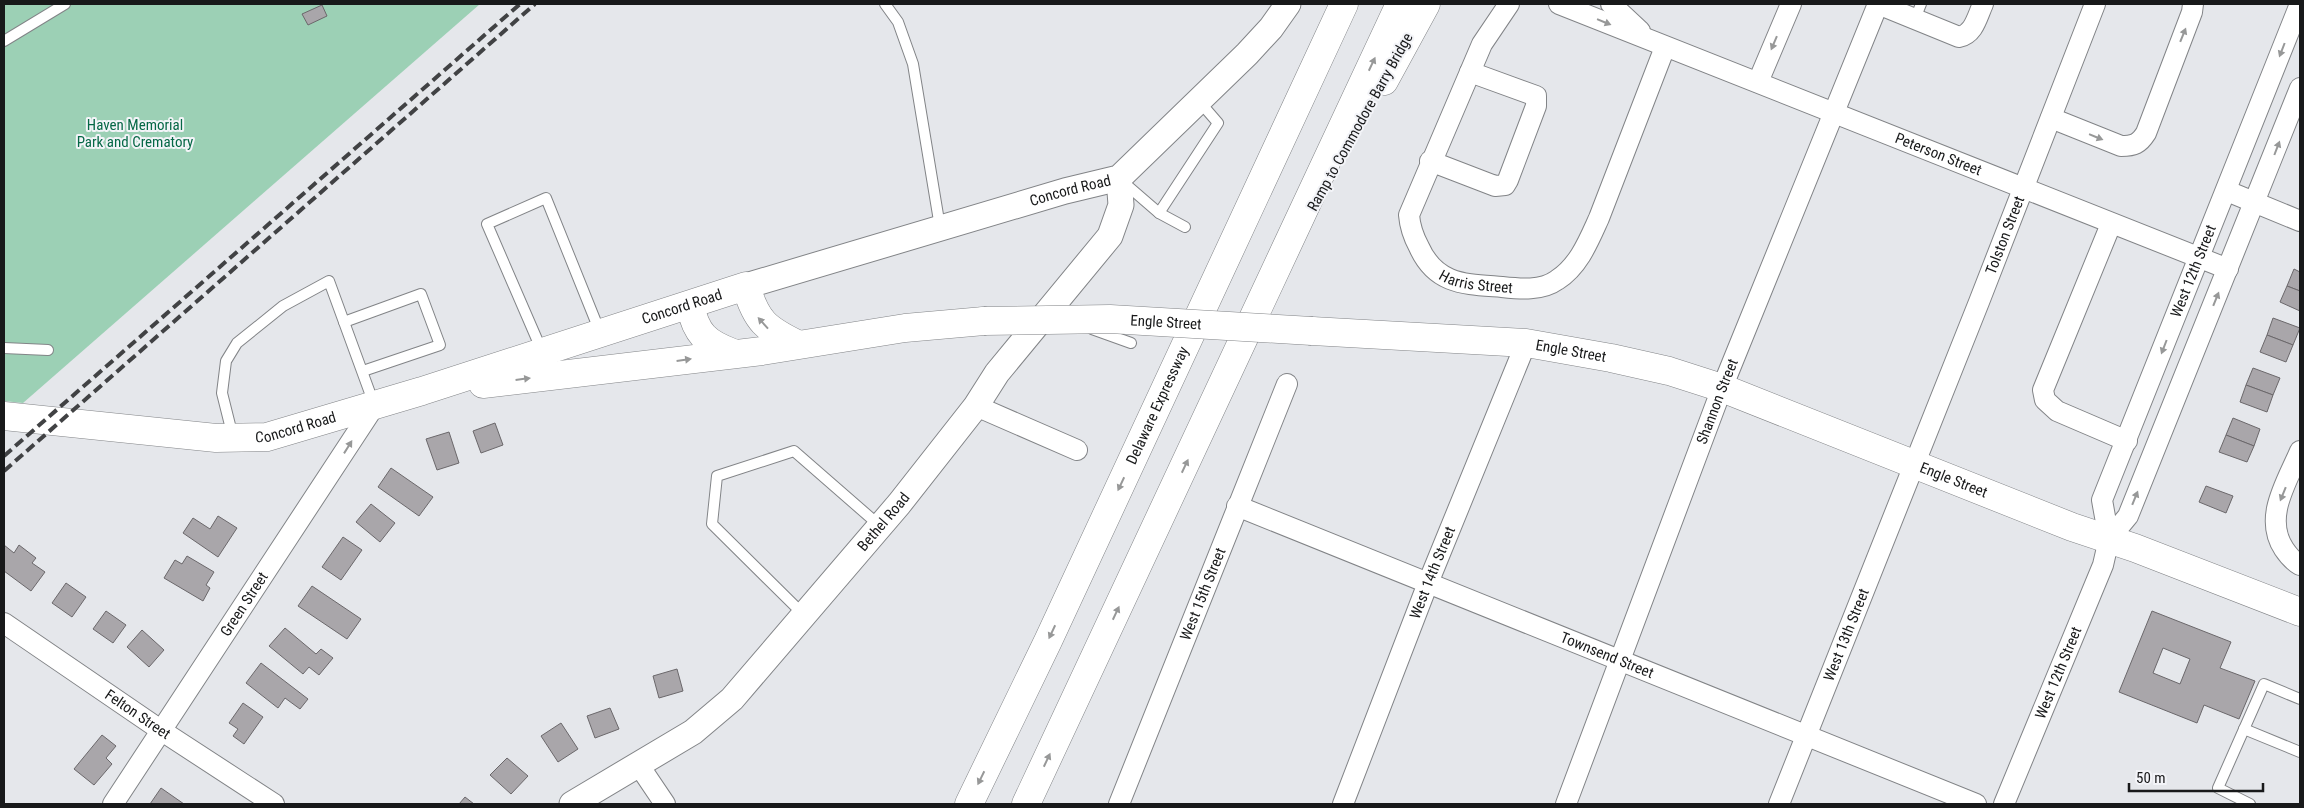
<svg xmlns="http://www.w3.org/2000/svg" width="2304" height="808" font-family="'Roboto Condensed',sans-serif">
<style>
.green{fill:#9cd0b5}
.building{fill:#a9a6aa;stroke:#6b686b;fill-rule:evenodd}
.lines{fill:none;stroke-linecap:round;stroke-linejoin:round}
.service-casing{stroke:#828487;stroke-width:12}
.minor-casing{stroke:#828487;stroke-width:22}
.tertiary-casing{stroke:#828487;stroke-width:27}
.secondary-casing{stroke:#828487;stroke-width:29}
.motorway-casing{stroke:#828487;stroke-width:29}
.service{stroke:#fff;stroke-width:10}
.minor{stroke:#fff;stroke-width:20}
.tertiary{stroke:#fff;stroke-width:25}
.secondary{stroke:#fff;stroke-width:28}
.motorway{stroke:#fff;stroke-width:28}
.rail{stroke:#414244;stroke-width:4;stroke-dasharray:10 5;stroke-linecap:butt}
.secondary-bridge-casing{stroke:#828487;stroke-width:29;stroke-linecap:butt}
.secondary-bridge{stroke:#fff;stroke-width:28}
.oneway{fill:#979898}
.labels{text-anchor:middle;dominant-baseline:central;stroke-width:4;stroke-linejoin:round;paint-order:stroke}
.street-label{font-size:15px;fill:#18191a;stroke:#f3f4f8}
.park-label{font-size:15px;fill:#066846;stroke:#f3f4f8}
</style>
<rect width="100%" height="100%" fill="#e5e7eb"/>
<polygon class="green" points="4,4 480,4 23,403 4,401"/>
<g class="building">
<polygon points="322,5 327,16 308,25 302,14"/>
<polygon points="2294,269 2300,272 2300,291 2287,286"/>
<polygon points="2287,286 2300,291 2300,311 2280,302"/>
<polygon points="2273,318 2300,328 2293,345 2267,335"/>
<polygon points="2267,335 2293,345 2286,362 2260,352"/>
<polygon points="2253,368 2280,378 2273,395 2246,385"/>
<polygon points="2246,385 2273,395 2267,412 2240,402"/>
<polygon points="2233,418 2260,429 2254,446 2226,435"/>
<polygon points="495,423 503,445 481,453 473,431"/>
<polygon points="449,432 459,463 437,470 426,439"/>
<polygon points="2226,435 2254,446 2247,462 2219,452"/>
<polygon points="391,468 433,497 419,516 378,487"/>
<polygon points="2206,486 2233,496 2226,513 2199,502"/>
<polygon points="371,504 395,523 380,542 356,522"/>
<polygon points="218,516 237,528 218,557 183,533 193,518 210,529"/>
<polygon points="343,537 362,550 341,580 322,567"/>
<polygon points="4,545 14,553 19,545 36,558 32,563 45,572 31,591 4,571"/>
<polygon points="187,556 214,572 206,585 210,588 203,601 164,578 175,560 182,564"/>
<polygon points="66,583 86,597 72,617 52,603"/>
<polygon points="312,586 361,619 347,639 298,606"/>
<polygon points="106,611 126,625 113,643 93,629"/>
<path d="M2152,611L2231,642L2220,668L2255,681L2239,719L2204,705L2197,723L2119,692ZM2163,648L2190,659L2180,684L2153,673Z"/>
<polygon points="285,628 316,654 321,649 333,658 319,675 309,667 303,674 269,646"/>
<polygon points="142,630 164,650 149,667 127,647"/>
<polygon points="261,663 308,699 300,709 285,698 278,708 246,683"/>
<polygon points="677,669 683,691 659,698 653,676"/>
<polygon points="243,703 263,717 244,744 233,736 238,729 229,723"/>
<polygon points="610,708 619,729 595,738 587,716"/>
<polygon points="561,723 578,749 558,762 541,736"/>
<polygon points="102,735 116,746 106,758 112,764 94,785 74,769"/>
<polygon points="507,758 528,776 511,794 490,775"/>
<polygon points="161,788 184,804 150,804"/>
<polygon points="465,797 474,804 459,804"/>
</g>
<g class="lines">
<defs>
<g id="service">
<polyline points="885,4 898,22 913,64 940,227"/>
<polyline points="1915,19 1921,4"/>
<polyline points="4,41 65,4"/>
<polyline points="1122,181 1159,213 1185,227"/>
<polyline points="1159,213 1218,123 1199,101"/>
<polyline points="344,322 421,294 440,345 363,371"/>
<polyline points="1092,329 1131,343"/>
<polyline points="4,348 48,350"/>
<polyline points="542,351 487,224 546,198 600,332"/>
<polyline points="233,437 222,393 226,361 237,343 283,306 329,281 374,404"/>
<polyline points="805,616 712,524 717,476 794,451 880,526"/>
<polyline points="2244,729 2300,752"/>
<polyline points="2250,804 2218,788 2264,684 2300,699"/>
</g>
<g id="minor">
<path id="s1" d="M1509,4L1482,44L1409,215C1410,227 1413,236 1419,247C1436,285 1465,284 1502,287C1520,289 1542,291 1557,280C1579,266 1589,240 1599,218L1665,47"/>
<path id="s2" d="M1559,4L2228,269"/>
<polyline points="1611,4 1640,31"/>
<path d="M1878,4L1959,37C1974,34 1977,17 1983,4"/>
<polyline points="1758,82 1791,4"/>
<path d="M2051,118L2121,146C2134,146 2139,144 2146,133L2192,12L2193,4"/>
<polyline points="1430,161 1495,186 1505,185 1508,180 1536,106 1536,96 1470,72"/>
<polyline points="2227,191 2300,221"/>
<polyline points="2111,224 2043,390 2045,400 2057,411 2127,441"/>
<polyline points="976,406 1077,450"/>
<path d="M2300,451C2287,482 2263,517 2284,549C2288,555 2293,561 2300,565"/>
<path id="s3" d="M1237,506L1976,804"/>
<path id="s4" d="M2109,539L2102,500L2300,4"/>
<path id="s5" d="M4,623L162,731L274,804"/>
<polyline points="638,764 665,804"/>
<path id="s6" d="M113,804L375,405"/>
<path id="s7" d="M1119,804L1287,384"/>
<path id="s8" d="M1343,804L1428,583L1526,343"/>
<path id="s9" d="M1566,804L1722,388L1878,4"/>
<path id="s10" d="M1779,804L1979,302L2095,4"/>
<path id="s11" d="M2004,804L2103,565L2109,539L2128,516L2300,88"/>
</g>
<g id="tertiary">
<path id="s12" d="M746,286L1065,191L1119,178L1247,54L1271,28L1288,4"/>
<path id="s13" d="M572,804L693,732L732,699L899,504L976,406L997,373L1110,236L1121,205L1119,178"/>
</g>
<g id="secondary">
<path d="M690,305C696,334 706,343 733,353"/>
<path id="s14" d="M1312,331L1526,343L1611,358L1669,371L1722,388L2072,527L2135,548L2300,612"/>
<polyline points="483,384 762,351 905,328 984,321"/>
<path id="s15" d="M4,416L216,438L267,437L422,391L746,286C756,321 766,329 797,344"/>
</g>
<g id="motorway">
<polyline points="1384,81 1426,4"/>
<path id="s16" d="M969,804L1048,641L1344,4"/>
<polyline points="1026,804 1400,4"/>
</g>
</defs>
<use href="#service" class="service-casing"/>
<use href="#minor" class="minor-casing"/>
<use href="#tertiary" class="tertiary-casing"/>
<use href="#secondary" class="secondary-casing"/>
<use href="#motorway" class="motorway-casing"/>
<use href="#service" class="service"/>
<use href="#minor" class="minor"/>
<use href="#tertiary" class="tertiary"/>
<use href="#secondary" class="secondary"/>
<use href="#motorway" class="motorway"/>
<g class="rail">
<polyline points="4,456 520,4"/>
<polyline points="4,471 535,4"/>
</g>
<defs>
<g id="secondary-bridge">
<path id="s17" d="M984,321L1110,319L1312,331"/>
</g>
</defs>
<use href="#secondary-bridge" class="secondary-bridge-casing"/>
<use href="#secondary-bridge" class="secondary-bridge"/>
</g>
<defs><path id="oneway-solid" d="M-6-.8H1V-3.2L6.5 0L1 3.2V.8H-6Z" transform="scale(1.25)"/></defs>
<g class="oneway">
<use href="#oneway-solid" transform="translate(1604 22) rotate(22)"/>
<use href="#oneway-solid" transform="translate(2183 35) rotate(-68)"/>
<use href="#oneway-solid" transform="translate(1774 43) rotate(113)"/>
<use href="#oneway-solid" transform="translate(2282 50) rotate(111)"/>
<use href="#oneway-solid" transform="translate(1372 64) rotate(-65)"/>
<use href="#oneway-solid" transform="translate(2096 137) rotate(22)"/>
<use href="#oneway-solid" transform="translate(2277 148) rotate(-69)"/>
<use href="#oneway-solid" transform="translate(2216 299) rotate(-68)"/>
<use href="#oneway-solid" transform="translate(763 323) rotate(-132)"/>
<use href="#oneway-solid" transform="translate(2164 347) rotate(111)"/>
<use href="#oneway-solid" transform="translate(684 360) rotate(-8)"/>
<use href="#oneway-solid" transform="translate(523 379) rotate(-7)"/>
<use href="#oneway-solid" transform="translate(348 447) rotate(-58)"/>
<use href="#oneway-solid" transform="translate(1185 466) rotate(-65)"/>
<use href="#oneway-solid" transform="translate(1121 484) rotate(115)"/>
<use href="#oneway-solid" transform="translate(2283 494) rotate(112)"/>
<use href="#oneway-solid" transform="translate(2135 498) rotate(-68)"/>
<use href="#oneway-solid" transform="translate(1116 613) rotate(-65)"/>
<use href="#oneway-solid" transform="translate(1052 632) rotate(115)"/>
<use href="#oneway-solid" transform="translate(1047 760) rotate(-65)"/>
<use href="#oneway-solid" transform="translate(981 778) rotate(116)"/>
</g>
<g class="labels">
<g class="street-label">
<text transform="translate(1360 122) rotate(-61)">Ramp to Commodore Barry Bridge</text>
<text stroke="none"><textPath href="#s2" startOffset="408">Peterson Street</textPath></text>
<text stroke="none"><textPath href="#s12" startOffset="338">Concord Road</textPath></text>
<text stroke="none"><textPath href="#s10" startOffset="612">Tolston Street</textPath></text>
<text stroke="none"><textPath href="#s4" startOffset="286">West 12th Street</textPath></text>
<text stroke="none"><textPath href="#s1" startOffset="340">Harris Street</textPath></text>
<text stroke="none"><textPath href="#s15" startOffset="699">Concord Road</textPath></text>
<text stroke="none"><textPath href="#s17" startOffset="182">Engle Street</textPath></text>
<text stroke="none"><textPath href="#s14" startOffset="260">Engle Street</textPath></text>
<text stroke="none"><textPath href="#s9" startOffset="430">Shannon Street</textPath></text>
<text stroke="none"><textPath href="#s16" startOffset="441">Delaware Expressway</textPath></text>
<text stroke="none"><textPath href="#s15" startOffset="294">Concord Road</textPath></text>
<text stroke="none"><textPath href="#s14" startOffset="665">Engle Street</textPath></text>
<text stroke="none"><textPath href="#s13" startOffset="425">Bethel Road</textPath></text>
<text stroke="none"><textPath href="#s8" startOffset="248">West 14th Street</textPath></text>
<text stroke="none"><textPath href="#s7" startOffset="226">West 15th Street</textPath></text>
<text stroke="none"><textPath href="#s6" startOffset="239">Green Street</textPath></text>
<text stroke="none"><textPath href="#s10" startOffset="182">West 13th Street</textPath></text>
<text stroke="none"><textPath href="#s3" startOffset="399">Townsend Street</textPath></text>
<text stroke="none"><textPath href="#s11" startOffset="142">West 12th Street</textPath></text>
<text stroke="none"><textPath href="#s5" startOffset="162">Felton Street</textPath></text>
</g>
<g class="park-label">
<text x="135" y="125">Haven Memorial<tspan x="135" dy="17">Park and Crematory</tspan></text>
</g>
</g>
<rect width="2304" height="808" fill="none" stroke="#18191a" stroke-width="10"/>
<path d="M2129 783v8h134v-8" fill="none" stroke="#18191a" stroke-width="2.5"/>
<text x="2136" y="783" font-size="15" fill="#18191a" stroke="#f3f4f8" stroke-width="4" paint-order="stroke">50 m</text>
</svg>
